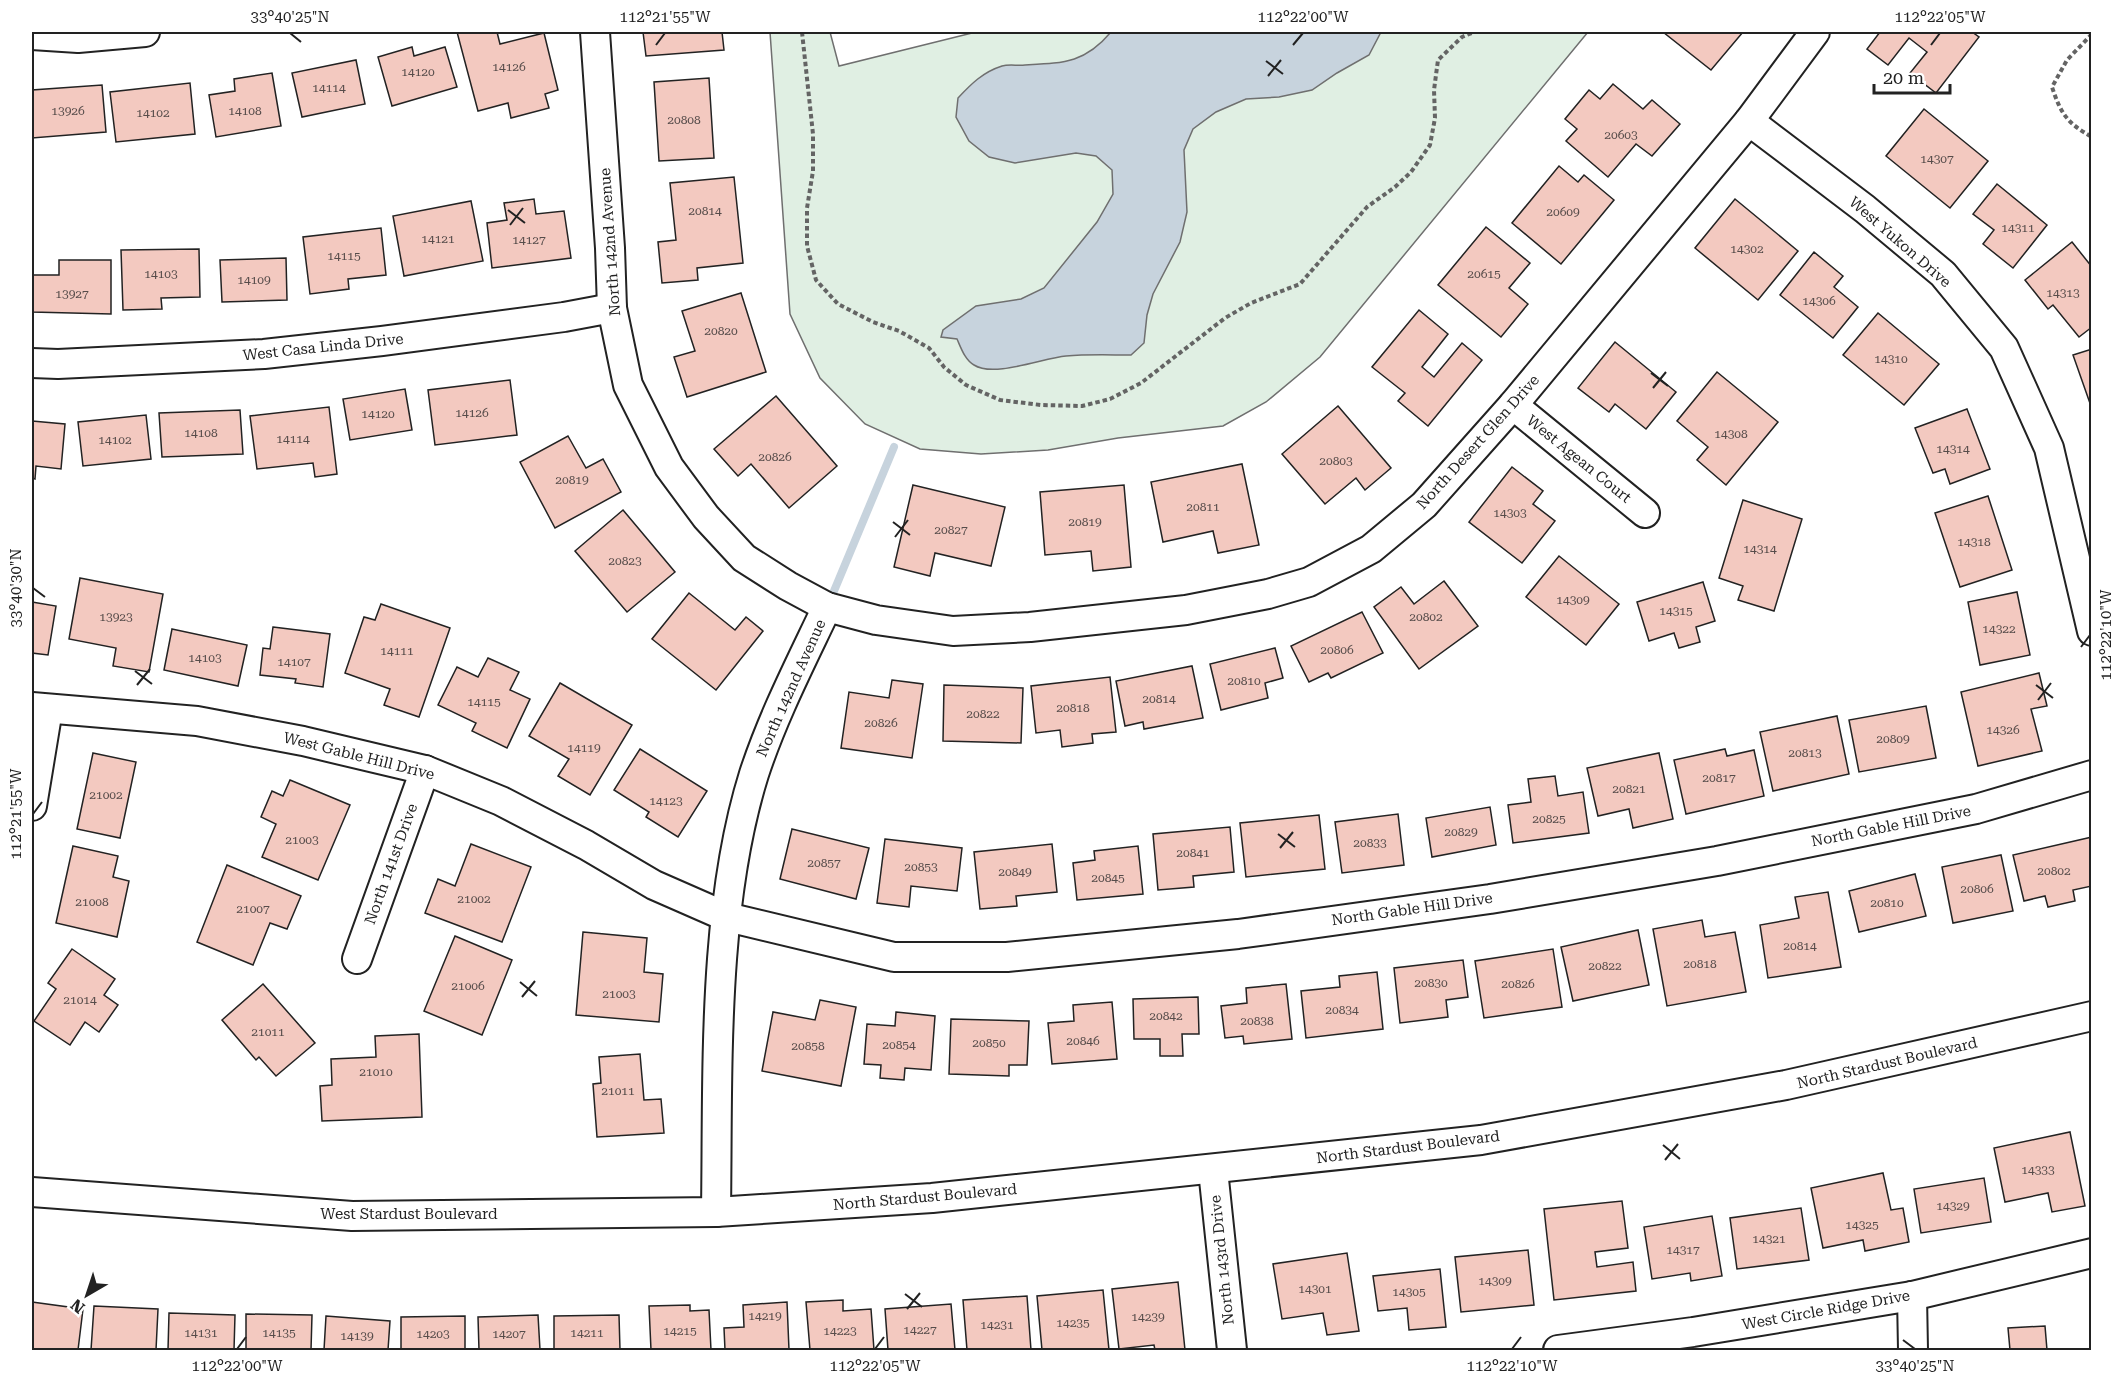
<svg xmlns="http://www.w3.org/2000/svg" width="2123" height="1382" font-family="'Roboto Serif',serif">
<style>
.green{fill:#e0efe3;stroke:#6f6f6f;stroke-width:1.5}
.water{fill:#c7d3dd;stroke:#6f6f6f;stroke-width:1.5}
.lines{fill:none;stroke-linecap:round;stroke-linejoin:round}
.stream{stroke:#c7d3dd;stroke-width:8}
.building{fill:#f3c9c0;stroke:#222;stroke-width:1.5}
.minor-casing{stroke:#222;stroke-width:32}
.path{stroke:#646464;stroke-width:4;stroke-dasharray:4.5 3;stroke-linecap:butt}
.minor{stroke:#fff;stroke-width:28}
.ticks{fill:none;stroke:#222;stroke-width:2}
.labels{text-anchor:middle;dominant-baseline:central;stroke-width:4.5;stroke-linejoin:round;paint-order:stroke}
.number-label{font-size:12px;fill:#564c4a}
.street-label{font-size:15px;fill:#222;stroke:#fff}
.neatline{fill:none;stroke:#222;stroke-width:2}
.ticks-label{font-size:15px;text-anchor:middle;fill:#222}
</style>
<rect width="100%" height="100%" fill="#fff"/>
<polygon class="green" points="770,32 830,32 839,66 976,32 1588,32 1320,357 1266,402 1223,426 1118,438 1048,450 981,454 920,449 865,424 820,378 790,314"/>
<path class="water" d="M1111,32H1381L1369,55L1337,73L1312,90L1279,97L1246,99L1216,112L1193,129L1184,150L1187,212L1180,242L1153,294L1147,315L1144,343L1131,355C1110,355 1087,354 1066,356C1043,358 994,378 974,365C965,360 961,348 957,339L941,337L943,330L976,306L1021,299L1044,288L1097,222L1113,194L1112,170L1096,156L1076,153L1015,163L989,157L969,141L956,117L958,98C971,84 983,72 1002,66C1009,64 1018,66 1025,65C1064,63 1085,63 1111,32Z"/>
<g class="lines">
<polyline class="stream" points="829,603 894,447"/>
</g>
<g class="building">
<polygon points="457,32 497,32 500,44 544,33 558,90 545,94 549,108 511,118 508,103 478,111"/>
<polygon points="643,32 722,32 724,50 646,56"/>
<polygon points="1663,32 1743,32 1711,70"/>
<polygon points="1880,32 1972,32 1979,37 1936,93 1910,73 1927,52 1909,38 1888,65 1867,49"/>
<polygon points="412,47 414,56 445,47 457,87 392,106 378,57"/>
<polygon points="356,60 365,104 302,117 292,73"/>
<polygon points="272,73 281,126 216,137 209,95 235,91 234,79"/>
<polygon points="709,78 714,158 659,161 654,82"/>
<polygon points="190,83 195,134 116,142 110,92"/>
<polygon points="1613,84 1643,109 1652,100 1680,124 1652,156 1636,144 1608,177 1566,141 1577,129 1565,119 1589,90 1600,99"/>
<polygon points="102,85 106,132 32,138 32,90"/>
<polygon points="1924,109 1988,161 1950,208 1886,156"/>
<polygon points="1559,166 1578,182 1584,175 1614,200 1561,264 1512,223"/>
<polygon points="734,177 743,263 697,268 698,280 662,283 658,242 676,240 670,183"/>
<polygon points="1997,184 2047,225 2013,268 1983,244 1994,230 1973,214"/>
<polygon points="534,199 536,214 564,211 571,258 492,268 487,223 507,220 504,203"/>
<polygon points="1735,199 1798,251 1758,300 1695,248"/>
<polygon points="471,201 483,261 404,276 393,216"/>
<polygon points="1486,227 1530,263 1509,288 1528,304 1501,337 1438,285"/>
<polygon points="381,228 386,275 348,279 349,289 310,294 303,237"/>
<polygon points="2072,242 2092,267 2092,327 2079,337 2053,305 2048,309 2025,280"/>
<polygon points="199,249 200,297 161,298 162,309 123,310 121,250"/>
<polygon points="1814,252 1843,276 1834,287 1858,307 1833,338 1780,295"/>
<polygon points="286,258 287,300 222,302 220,260"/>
<polygon points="59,260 111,260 111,314 32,312 33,275 59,275"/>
<polygon points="741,293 766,372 687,397 674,357 695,351 682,311"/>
<polygon points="1419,310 1448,334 1422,367 1434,377 1462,343 1482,360 1428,426 1398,401 1405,393 1372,367"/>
<polygon points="1878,313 1939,364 1904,405 1843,355"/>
<polygon points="1615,342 1676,392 1646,429 1615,404 1609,412 1578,388"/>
<polygon points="2092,349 2092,409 2073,355"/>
<polygon points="1717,372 1778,422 1726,485 1697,460 1708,447 1677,421"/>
<polygon points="510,380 517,435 435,445 428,390"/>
<polygon points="405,389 412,430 350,440 343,399"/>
<polygon points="776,396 837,466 789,508 751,464 738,476 714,449"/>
<polygon points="1338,406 1391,468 1365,490 1356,478 1325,504 1282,454"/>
<polygon points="329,407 337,474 315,477 313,463 257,469 250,416"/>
<polygon points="1967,409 1990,469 1950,484 1945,469 1933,473 1915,428"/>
<polygon points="240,410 243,454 162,457 159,413"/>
<polygon points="146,415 151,459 83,466 78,422"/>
<polygon points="32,421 65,424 61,469 36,466 35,479 32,478"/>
<polygon points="568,436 586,468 603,459 621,492 555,528 520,462"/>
<polygon points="1242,464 1259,545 1218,553 1213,531 1163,542 1151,482"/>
<polygon points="1512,467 1543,491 1533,504 1555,521 1522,563 1469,522"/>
<polygon points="913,485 1005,507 991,566 935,553 930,576 894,567"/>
<polygon points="1124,485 1131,567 1093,571 1091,551 1045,555 1040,492"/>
<polygon points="1988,496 2012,570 1960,587 1935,513"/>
<polygon points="1743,500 1802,519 1774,611 1738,600 1743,586 1719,578"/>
<polygon points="623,510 675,572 627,612 575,551"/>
<polygon points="1559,556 1619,604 1586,645 1526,597"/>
<polygon points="80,578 163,594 149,672 113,666 116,648 69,639"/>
<polygon points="1444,581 1478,626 1419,669 1374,607 1401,587 1414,604"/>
<polygon points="1703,582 1715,621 1696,627 1700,642 1679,648 1674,633 1649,641 1637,602"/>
<polygon points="2017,592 2030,655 1980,665 1968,602"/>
<polygon points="689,593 735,630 746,617 763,631 716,690 652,639"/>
<polygon points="32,602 56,606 48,655 32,653"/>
<polygon points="381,604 450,628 419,717 384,705 390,689 345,673 364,617 375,620"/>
<polygon points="1362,612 1383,653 1331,678 1328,673 1309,682 1291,646"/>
<polygon points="273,627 330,634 323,687 295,683 296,679 260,675 263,648 270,649"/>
<polygon points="172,629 247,645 238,686 164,670"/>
<polygon points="1275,648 1283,678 1265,683 1268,698 1221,710 1210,664"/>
<polygon points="488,658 519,672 510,690 530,699 507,748 472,731 476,723 438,705 457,667 478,677"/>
<polygon points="1192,666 1203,718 1144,729 1143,722 1125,726 1116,681"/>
<polygon points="2039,673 2047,706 2031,709 2042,751 1978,766 1961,692"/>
<polygon points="1110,677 1116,732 1092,734 1093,743 1062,747 1060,730 1036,733 1031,686"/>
<polygon points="892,680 923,684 912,758 841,748 849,692 889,698"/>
<polygon points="560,683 632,725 590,795 558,776 569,759 529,736"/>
<polygon points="944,685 1023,688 1021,743 943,741"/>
<polygon points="1926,706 1936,758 1859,772 1849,720"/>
<polygon points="1837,716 1849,774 1773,791 1760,732"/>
<polygon points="640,749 707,791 678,837 646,817 649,812 614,790"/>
<polygon points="1725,749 1727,756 1754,750 1764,796 1686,814 1674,760"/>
<polygon points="93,753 136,762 120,838 77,829"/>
<polygon points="1659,753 1673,819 1633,828 1629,809 1598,816 1587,768"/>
<polygon points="1555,776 1558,796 1583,792 1589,833 1513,843 1508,805 1531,802 1528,779"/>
<polygon points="290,780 350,805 318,880 262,857 276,824 261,817 272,791 283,796"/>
<polygon points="1490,807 1496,845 1432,857 1426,818"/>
<polygon points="1398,814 1404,865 1342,873 1335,822"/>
<polygon points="1319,815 1325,869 1246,877 1240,823"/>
<polygon points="1230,827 1234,872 1193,876 1194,887 1158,890 1153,834"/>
<polygon points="792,829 869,848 856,899 780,879"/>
<polygon points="2092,837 2092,886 2073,890 2075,901 2048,907 2045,896 2024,901 2013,855"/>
<polygon points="885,839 962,848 957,891 911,886 909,907 877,903"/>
<polygon points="471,844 531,867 502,942 425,913 438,879 455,886"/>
<polygon points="1052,844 1057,892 1016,896 1017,906 980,909 974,852"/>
<polygon points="73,846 118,856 113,877 129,881 117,937 56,923"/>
<polygon points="1138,846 1143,894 1077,900 1073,863 1095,860 1094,851"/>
<polygon points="2001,855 2013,911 1953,923 1942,867"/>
<polygon points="227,865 301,896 287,929 270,923 253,965 197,942"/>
<polygon points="1915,874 1926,916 1859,932 1849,891"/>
<polygon points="1828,892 1841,967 1768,978 1760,925 1799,918 1795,897"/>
<polygon points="1702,920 1705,937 1735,932 1746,992 1667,1006 1653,929"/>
<polygon points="1638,930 1649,985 1573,1001 1561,947"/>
<polygon points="583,932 647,938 644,972 663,974 659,1022 576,1015"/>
<polygon points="455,936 512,960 482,1035 424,1011"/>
<polygon points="72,949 115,979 104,995 118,1005 99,1032 85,1022 70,1045 34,1021 56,989 48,983"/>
<polygon points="1553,949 1562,1007 1484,1018 1475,961"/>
<polygon points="1463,960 1468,997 1446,1000 1448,1017 1400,1023 1394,968"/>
<polygon points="1377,972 1383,1029 1306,1038 1301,991 1340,987 1339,976"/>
<polygon points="263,984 315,1043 276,1076 259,1057 256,1060 222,1020"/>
<polygon points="1286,984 1292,1039 1244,1044 1243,1036 1225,1038 1221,1006 1247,1003 1246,988"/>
<polygon points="1198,997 1199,1034 1182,1034 1183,1056 1160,1056 1160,1039 1134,1039 1133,999"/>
<polygon points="820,1000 856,1007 841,1086 762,1071 773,1012 815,1020"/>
<polygon points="1112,1002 1117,1059 1052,1064 1048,1023 1074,1021 1073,1005"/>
<polygon points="896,1012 935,1016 931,1070 905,1068 904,1080 880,1078 881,1065 864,1064 867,1024 895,1026"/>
<polygon points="951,1019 1029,1021 1027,1065 1009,1065 1009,1076 949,1074"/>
<polygon points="419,1034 422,1117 322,1121 320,1086 332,1085 331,1059 376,1057 375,1036"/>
<polygon points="640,1054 644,1100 661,1099 664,1133 597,1137 593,1084 601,1083 599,1057"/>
<polygon points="2070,1132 2085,1206 2052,1212 2048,1193 2005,1202 1994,1148"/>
<polygon points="1883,1173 1891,1210 1903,1208 1909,1242 1865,1251 1863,1240 1823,1248 1811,1188"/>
<polygon points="1984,1178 1991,1222 1921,1233 1914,1189"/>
<polygon points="1622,1201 1628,1248 1595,1252 1597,1267 1633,1262 1636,1291 1554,1300 1544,1209"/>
<polygon points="1801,1208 1809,1260 1737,1269 1730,1218"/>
<polygon points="1712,1216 1722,1276 1691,1281 1690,1273 1652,1279 1644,1227"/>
<polygon points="1528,1250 1534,1305 1461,1312 1455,1257"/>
<polygon points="1347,1253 1359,1331 1327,1335 1323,1313 1282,1319 1273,1264"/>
<polygon points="1440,1269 1446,1327 1409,1330 1407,1308 1378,1311 1373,1276"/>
<polygon points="1178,1282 1185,1350 1155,1350 1154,1345 1119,1349 1112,1289"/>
<polygon points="1103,1290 1109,1350 1042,1350 1037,1296"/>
<polygon points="1027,1296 1031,1350 967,1350 963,1300"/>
<polygon points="843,1300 843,1311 871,1309 874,1350 810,1350 806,1302"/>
<polygon points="32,1302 83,1309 78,1350 32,1350"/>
<polygon points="787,1302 789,1350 725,1350 724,1328 744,1327 743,1305"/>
<polygon points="951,1304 955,1350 888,1350 885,1309"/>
<polygon points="690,1305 690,1311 709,1310 711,1350 651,1350 649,1306"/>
<polygon points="94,1306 158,1309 156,1350 91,1350"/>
<polygon points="169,1313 235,1315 234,1350 168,1350"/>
<polygon points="246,1314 312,1315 311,1350 246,1350"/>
<polygon points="538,1315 540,1350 479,1350 478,1317"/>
<polygon points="619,1315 620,1350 554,1350 554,1316"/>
<polygon points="326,1316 390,1321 388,1350 324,1350"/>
<polygon points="465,1316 465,1350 401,1350 401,1317"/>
<polygon points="2045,1326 2047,1350 2010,1350 2008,1328"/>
</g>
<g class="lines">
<defs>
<g id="minor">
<polyline points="595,32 610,248 612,308 628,385 669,467 706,517 744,558 788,586 827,607 876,620 953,631 1030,627 1186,610 1268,594 1309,582 1371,549 1424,505 1513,405 1749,121 1815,32"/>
<polyline points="32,35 78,38 145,32"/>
<polyline points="1749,121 1865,209 1943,274 2004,348 2049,448 2092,631"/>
<polyline points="32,363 58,364 264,354 382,341 564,317 612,308"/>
<polyline points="1513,405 1645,513"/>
<polyline points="32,707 197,721 303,741 425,770 501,801 586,845 654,885 727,917 894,957 1007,957 1238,934 1490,899 1717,861 1976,809 2092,775"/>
<polyline points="32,806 48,709"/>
<polyline points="357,959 425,770"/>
<polyline points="1213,1170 1232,1350"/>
<polyline points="32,1192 352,1216 716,1212 932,1198 1481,1140 1786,1085 2092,1016"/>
<path d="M716,1212C718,1072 712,908 754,774C773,716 801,662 827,607"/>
<polyline points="1912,1296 1913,1350"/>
<polyline points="1558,1350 1693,1332 1912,1296 2092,1253"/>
</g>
</defs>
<use href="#minor" class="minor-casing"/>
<g class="path">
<polyline points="802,32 813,134 813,171 807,208 807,246 816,280 838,304 873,322 899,331 929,348 944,367 966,385 1000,400 1041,405 1082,406 1110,399 1141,383 1225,318 1251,303 1300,284 1367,207 1395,187 1411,172 1430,145 1435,118 1434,90 1438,60 1462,37 1474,32"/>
<path d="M2092,34L2067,60L2052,87C2061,114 2067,123 2092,137"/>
</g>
<use href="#minor" class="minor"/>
</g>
<path class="ticks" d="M290,33L301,42M656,45L665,33M1293,45L1303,33M1931,45L1940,33M1266,61L1283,74M1268,76L1281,60M508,210L525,223M510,225L523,208M1651,373L1668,386M1653,388L1666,372M893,522L910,535M895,537L908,520M33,588L45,597M2081,647L2090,635M135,671L152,684M137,685L150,669M2036,685L2053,698M2038,700L2051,683M33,814L42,802M1278,834L1295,847M1280,848L1293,832M520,982L537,996M522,997L535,981M1663,1145L1680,1159M1665,1160L1678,1144M905,1294L922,1307M907,1309L920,1293M1903,1340L1915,1349M237,1349L246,1337M875,1349L884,1337M1512,1349L1521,1337"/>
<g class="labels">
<g class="number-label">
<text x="509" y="67">14126</text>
<text x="418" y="72">14120</text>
<text x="329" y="88">14114</text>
<text x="68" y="111">13926</text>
<text x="245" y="111">14108</text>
<text x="153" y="113">14102</text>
<text x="684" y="120">20808</text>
<text x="1621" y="135">20603</text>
<text x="1937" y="159">14307</text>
<text x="705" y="211">20814</text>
<text x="1563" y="212">20609</text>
<text x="2018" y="228">14311</text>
<text x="438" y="239">14121</text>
<text x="529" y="240">14127</text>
<text x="1747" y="249">14302</text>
<text x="344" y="256">14115</text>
<text x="161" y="274">14103</text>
<text x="1484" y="274">20615</text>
<text x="254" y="280">14109</text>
<text x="2063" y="293">14313</text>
<text x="72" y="294">13927</text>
<text x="1819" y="301">14306</text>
<text x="721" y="331">20820</text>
<text x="1891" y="359">14310</text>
<text x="472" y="413">14126</text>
<text x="378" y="414">14120</text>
<text x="201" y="433">14108</text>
<text x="1731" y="434">14308</text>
<text x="293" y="439">14114</text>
<text x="115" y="440">14102</text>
<text x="1953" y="449">14314</text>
<text x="775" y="457">20826</text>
<text x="1336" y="461">20803</text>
<text x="572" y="480">20819</text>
<text x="1203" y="507">20811</text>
<text x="1510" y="513">14303</text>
<text x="1085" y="522">20819</text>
<text x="951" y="530">20827</text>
<text x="1974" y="542">14318</text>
<text x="1760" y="549">14314</text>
<text x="625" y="561">20823</text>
<text x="1573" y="600">14309</text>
<text x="1676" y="611">14315</text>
<text x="116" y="617">13923</text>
<text x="1426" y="617">20802</text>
<text x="1999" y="629">14322</text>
<text x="1337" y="650">20806</text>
<text x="397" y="651">14111</text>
<text x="205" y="658">14103</text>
<text x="294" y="662">14107</text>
<text x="1244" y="681">20810</text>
<text x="1159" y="699">20814</text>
<text x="484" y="702">14115</text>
<text x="1073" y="708">20818</text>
<text x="983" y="714">20822</text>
<text x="881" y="723">20826</text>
<text x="2003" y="730">14326</text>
<text x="1893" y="739">20809</text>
<text x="584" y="748">14119</text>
<text x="1805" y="753">20813</text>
<text x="1719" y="778">20817</text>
<text x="1629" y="789">20821</text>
<text x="106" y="795">21002</text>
<text x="666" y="801">14123</text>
<text x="1549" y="819">20825</text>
<text x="1461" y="832">20829</text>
<text x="302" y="840">21003</text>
<text x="1370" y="843">20833</text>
<text x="1193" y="853">20841</text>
<text x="824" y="863">20857</text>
<text x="921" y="867">20853</text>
<text x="2054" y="871">20802</text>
<text x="1015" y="872">20849</text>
<text x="1108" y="878">20845</text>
<text x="1977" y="889">20806</text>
<text x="474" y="899">21002</text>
<text x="92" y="902">21008</text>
<text x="1887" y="903">20810</text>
<text x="253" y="909">21007</text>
<text x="1800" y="946">20814</text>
<text x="1700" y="964">20818</text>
<text x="1605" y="966">20822</text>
<text x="1431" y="983">20830</text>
<text x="1518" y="984">20826</text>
<text x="468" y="986">21006</text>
<text x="619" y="994">21003</text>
<text x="80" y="1000">21014</text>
<text x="1342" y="1010">20834</text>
<text x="1166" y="1016">20842</text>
<text x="1257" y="1021">20838</text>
<text x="268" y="1032">21011</text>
<text x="1083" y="1041">20846</text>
<text x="989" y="1043">20850</text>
<text x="899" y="1045">20854</text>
<text x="808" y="1046">20858</text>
<text x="376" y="1072">21010</text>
<text x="618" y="1091">21011</text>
<text x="2038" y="1170">14333</text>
<text x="1953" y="1206">14329</text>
<text x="1862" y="1225">14325</text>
<text x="1769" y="1239">14321</text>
<text x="1683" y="1250">14317</text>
<text x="1495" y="1281">14309</text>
<text x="1315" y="1289">14301</text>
<text x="1409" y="1292">14305</text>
<text x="765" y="1316">14219</text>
<text x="1148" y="1317">14239</text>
<text x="1073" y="1323">14235</text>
<text x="997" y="1325">14231</text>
<text x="920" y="1330">14227</text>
<text x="680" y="1331">14215</text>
<text x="840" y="1331">14223</text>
<text x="201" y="1333">14131</text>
<text x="279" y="1333">14135</text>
<text x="587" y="1333">14211</text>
<text x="433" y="1334">14203</text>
<text x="509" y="1334">14207</text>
<text x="357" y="1336">14139</text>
</g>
<g class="street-label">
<text transform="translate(610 242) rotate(-94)">North 142nd Avenue</text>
<text transform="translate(1900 242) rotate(41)">West Yukon Drive</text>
<text transform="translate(323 347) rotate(-6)">West Casa Linda Drive</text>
<text transform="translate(1478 442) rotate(-48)">North Desert Glen Drive</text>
<text transform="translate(1579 459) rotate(39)">West Agean Court</text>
<text transform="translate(791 688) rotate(-66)">North 142nd Avenue</text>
<text transform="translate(359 756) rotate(14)">West Gable Hill Drive</text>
<text transform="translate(1891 826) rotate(-11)">North Gable Hill Drive</text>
<text transform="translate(391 864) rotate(-70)">North 141st Drive</text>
<text transform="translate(1412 909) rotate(-8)">North Gable Hill Drive</text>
<text transform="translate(1887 1063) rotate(-13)">North Stardust Boulevard</text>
<text transform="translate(1408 1147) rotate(-7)">North Stardust Boulevard</text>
<text transform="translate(925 1197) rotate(-5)">North Stardust Boulevard</text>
<text x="409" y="1214">West Stardust Boulevard</text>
<text transform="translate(1222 1260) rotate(-96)">North 143rd Drive</text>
<text transform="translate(1826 1310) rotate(-10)">West Circle Ridge Drive</text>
</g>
</g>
<rect width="2123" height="1382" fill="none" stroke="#ffffff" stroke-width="66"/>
<g transform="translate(87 1295) rotate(219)" stroke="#ffffff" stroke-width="4.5" paint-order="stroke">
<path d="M0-4.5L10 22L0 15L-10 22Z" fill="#222222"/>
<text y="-9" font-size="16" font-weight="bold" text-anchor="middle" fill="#222222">N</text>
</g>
<path d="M1874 84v9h76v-9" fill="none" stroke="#222222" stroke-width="3"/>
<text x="1883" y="84" font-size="18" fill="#222222" stroke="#ffffff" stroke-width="4.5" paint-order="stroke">20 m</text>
<rect x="33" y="33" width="2057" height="1316" class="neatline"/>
<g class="ticks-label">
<text x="290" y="22">33°40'25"N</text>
<text x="665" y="22">112°21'55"W</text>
<text x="1303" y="22">112°22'00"W</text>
<text x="1940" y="22">112°22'05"W</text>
<text transform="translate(16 588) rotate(-90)" y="5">33°40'30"N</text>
<text transform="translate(2106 635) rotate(-90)" y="5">112°22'10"W</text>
<text transform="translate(16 814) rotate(-90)" y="5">112°21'55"W</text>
<text x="237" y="1371">112°22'00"W</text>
<text x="875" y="1371">112°22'05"W</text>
<text x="1512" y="1371">112°22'10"W</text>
<text x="1915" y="1371">33°40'25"N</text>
</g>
</svg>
